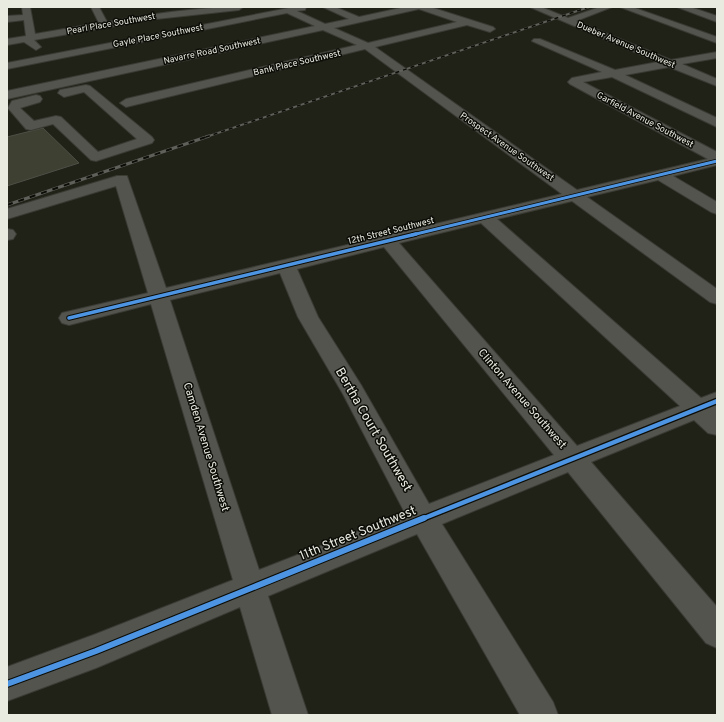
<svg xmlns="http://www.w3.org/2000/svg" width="724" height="722" font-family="Overpass,sans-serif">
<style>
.building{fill:#3e4032;stroke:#4e4f47}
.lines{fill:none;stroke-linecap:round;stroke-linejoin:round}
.minor-casing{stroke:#3a3c34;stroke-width:2}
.minor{fill:#53544e;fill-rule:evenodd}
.rail-far1-casing{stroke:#5f6059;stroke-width:2}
.rail-casing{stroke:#5f6059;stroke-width:3}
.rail-far1{stroke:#0c0d07;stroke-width:1.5;stroke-dasharray:4;stroke-linecap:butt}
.rail{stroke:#0c0d07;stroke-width:2;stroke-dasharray:6;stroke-linecap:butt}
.cycleway-far3-casing{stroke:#0c0d07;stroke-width:4.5}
.cycleway-far2-casing{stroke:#0c0d07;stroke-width:5.5}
.cycleway-far1-casing{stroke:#0c0d07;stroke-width:7}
.cycleway-casing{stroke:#0c0d07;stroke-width:8}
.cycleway-far3{stroke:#4d94e3;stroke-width:3}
.cycleway-far2{stroke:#4d94e3;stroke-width:3.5}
.cycleway-far1{stroke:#4d94e3;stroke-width:4.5}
.cycleway{stroke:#4d94e3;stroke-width:6}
.labels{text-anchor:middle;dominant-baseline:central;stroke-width:3;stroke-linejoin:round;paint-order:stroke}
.far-street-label{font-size:9px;fill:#e9ebe1;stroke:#0c0d07}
.street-label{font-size:11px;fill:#e9ebe1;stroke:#0c0d07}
.near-street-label{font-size:13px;fill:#e9ebe1;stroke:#0c0d07}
</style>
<rect width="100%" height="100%" fill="#202218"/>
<polygon class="building" points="43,128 79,163 7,186 7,137"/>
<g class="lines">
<defs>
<g id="minor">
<path d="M22,7H30L35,34L99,23L91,7H99L107,22C153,14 197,7 243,7L239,10L156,19L34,40L41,47L36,50L24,42L7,45V39L26,36L24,20L7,22V16L23,15Z"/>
<path d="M294,7H306L305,10L297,11L325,24L349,19L323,7H335L359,17L405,7H430L493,27L495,29L490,32L467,25L375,47L577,190L708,159L570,84L568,82L572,78L602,72L532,41L534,39H540L615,70L658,62L530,7H541L568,18L600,7H612L576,21L671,60L717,52V58L682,64L717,79V86L669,67L625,75L717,118V127L612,77L583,82L717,152V165L673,176L717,202V214L711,212L658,180L587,197L717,289V304L710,302L572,201L497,219L701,398L717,392V435L708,433L694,420L591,462L717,607V648L706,643L568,472L442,524L553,702L558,715H520L417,534L268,596L308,715H272L240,607L96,668L7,701V667L96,634L233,580L151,304L69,325L62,323L59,318L62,313L148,293L116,186L7,219V209L117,176H127L166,288L562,194L365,49L126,107L120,103L126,99L357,45L323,30L7,99V91L315,26L287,13L7,69V63ZM419,9L457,22L368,43L334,28ZM481,223L680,406L577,446L399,243ZM384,247L554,455L429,504L361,385L318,317L297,269ZM280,273L298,317L343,394L405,513L259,570L170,300Z"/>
<polygon points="620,7 632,7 717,37 717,43"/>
<polygon points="677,7 690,7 717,16 717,22"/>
<polygon points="86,85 90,86 152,137 154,140 152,143 96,161 91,160 53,124 31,130 26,129 8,108 12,101 36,95 40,96 42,99 40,102 20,108 34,121 56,116 61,117 98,152 137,139 84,92 64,97 58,93 60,90"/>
<polygon points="7,229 13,230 16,234 13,239 7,240"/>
</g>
</defs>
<use href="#minor" class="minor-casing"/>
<use href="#minor" class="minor"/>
<defs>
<polyline id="rail-far1" points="206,137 589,7"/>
<polyline id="rail" points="7,205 209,136"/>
</defs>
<use href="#rail-far1" class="rail-far1-casing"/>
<use href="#rail" class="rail-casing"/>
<use href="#rail-far1" class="rail-far1"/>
<use href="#rail" class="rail"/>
<defs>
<polyline id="cycleway-far3" points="412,235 717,161"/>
<polyline id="cycleway-far2" points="69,318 416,234"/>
<polyline id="cycleway-far1" points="422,519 717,401"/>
<polyline id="cycleway" points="7,684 96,651 424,518"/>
</defs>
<use href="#cycleway-far3" class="cycleway-far3-casing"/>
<use href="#cycleway-far2" class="cycleway-far2-casing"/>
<use href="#cycleway-far1" class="cycleway-far1-casing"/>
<use href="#cycleway" class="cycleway-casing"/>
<use href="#cycleway-far3" class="cycleway-far3"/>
<use href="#cycleway-far2" class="cycleway-far2"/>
<use href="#cycleway-far1" class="cycleway-far1"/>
<use href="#cycleway" class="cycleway"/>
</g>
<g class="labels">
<g class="far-street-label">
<text transform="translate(111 24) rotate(-10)">Pearl Place Southwest</text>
<text transform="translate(158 36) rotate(-11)">Gayle Place Southwest</text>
<text transform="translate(626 45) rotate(23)">Dueber Avenue Southwest</text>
<text transform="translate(212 51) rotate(-12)">Navarre Road Southwest</text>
<text transform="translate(297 63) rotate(-13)">Bank Place Southwest</text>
<text transform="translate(645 120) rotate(28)">Garfield Avenue Southwest</text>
<text transform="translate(507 147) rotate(35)">Prospect Avenue Southwest</text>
<text transform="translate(391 231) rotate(-14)">12th Street Southwest</text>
</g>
<g class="street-label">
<text transform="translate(522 399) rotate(49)">Clinton Avenue Southwest</text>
<text transform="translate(206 447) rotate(73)">Camden Avenue Southwest</text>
</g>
<g class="near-street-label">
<text transform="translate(373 430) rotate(60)">Bertha Court Southwest</text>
<text transform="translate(358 534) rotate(-22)">11th Street Southwest</text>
</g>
</g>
<rect width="724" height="722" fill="none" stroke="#e9ebe1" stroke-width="16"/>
</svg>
